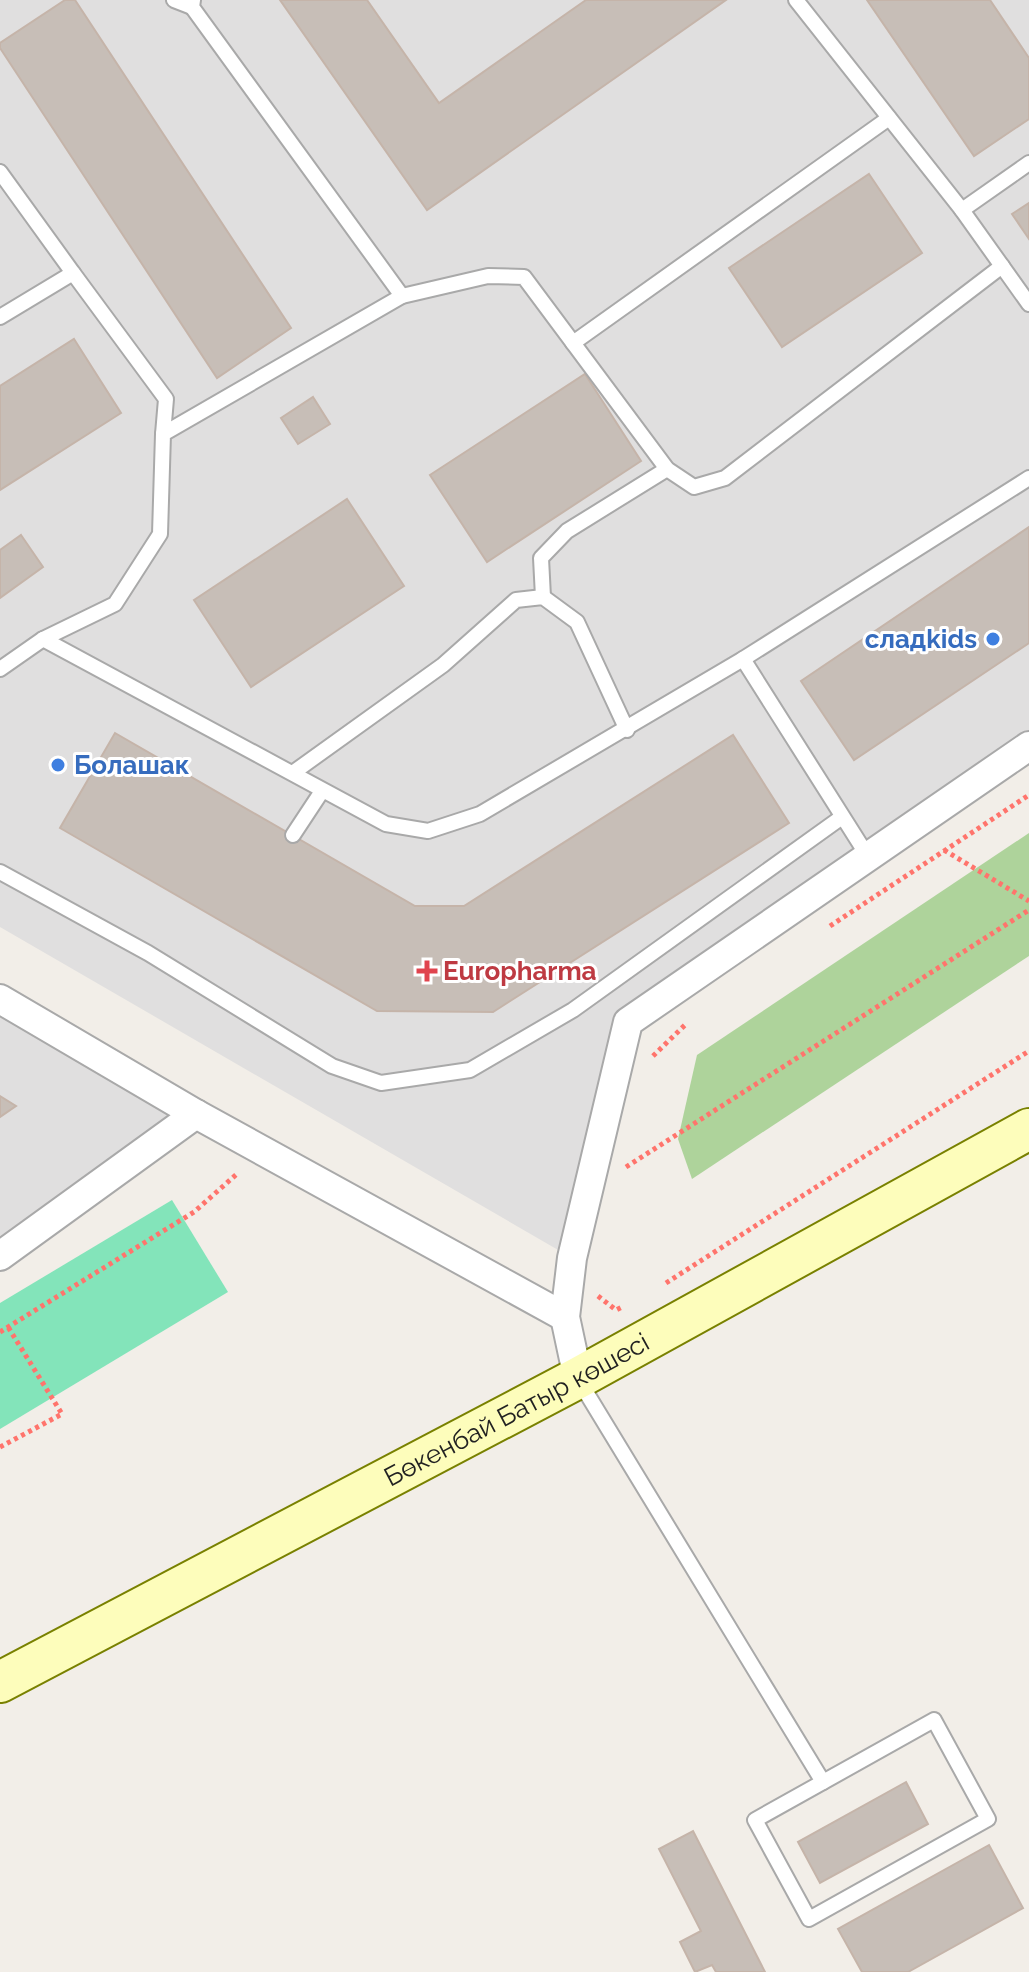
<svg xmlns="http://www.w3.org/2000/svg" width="1029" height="1972" font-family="Raleway,sans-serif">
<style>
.residential{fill:#e0dfdf}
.forest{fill:#aed39b}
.pitch{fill:#83e4ba}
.building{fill:#c7beb7;stroke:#c5b4a9;stroke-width:2}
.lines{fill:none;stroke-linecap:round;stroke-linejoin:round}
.service-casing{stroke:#a9a9a9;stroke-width:18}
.minor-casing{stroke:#a9a9a9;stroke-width:32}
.secondary-casing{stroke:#798100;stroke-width:44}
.path{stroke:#ff746c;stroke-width:5;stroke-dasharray:4 4;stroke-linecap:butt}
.service{stroke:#fff;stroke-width:14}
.minor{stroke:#fff;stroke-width:28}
.secondary{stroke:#fdfdbb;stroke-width:40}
.shop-dot{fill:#3f7fe0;stroke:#fff;stroke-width:3}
.health-dot{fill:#e0444e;stroke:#fff;stroke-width:3}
.labels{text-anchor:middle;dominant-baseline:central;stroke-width:6;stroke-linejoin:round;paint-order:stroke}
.shop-label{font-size:26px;font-weight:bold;fill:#366cbe;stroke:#fff;text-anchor:end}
.health-label{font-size:26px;font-weight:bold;fill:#be3a42;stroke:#fff;text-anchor:start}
.street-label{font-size:26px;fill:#222;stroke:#fff}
</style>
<rect width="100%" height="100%" fill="#f2eee8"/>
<g class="residential">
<polygon points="0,0 1029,0 1029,744 628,1022 572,1258 0,927"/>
<polygon points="0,999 196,1114 0,1256"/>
</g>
<polygon class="forest" points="1029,833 1029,956 692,1179 678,1139 697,1055"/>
<polygon class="pitch" points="172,1200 228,1292 0,1429 0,1303"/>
<g class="building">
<polygon points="65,0 75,0 291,328 217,378 0,48 0,43"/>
<polygon points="280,0 367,0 439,103 586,0 726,0 427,210"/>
<polygon points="867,0 990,0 1029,58 1029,119 974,156"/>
<polygon points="869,174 922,253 782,347 729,268"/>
<polygon points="1029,203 1029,239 1012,214"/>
<polygon points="74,339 121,413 0,490 0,386"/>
<polygon points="585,374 641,461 487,562 430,475"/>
<polygon points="313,397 330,424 298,444 281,418"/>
<polygon points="347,499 404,586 251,687 194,600"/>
<polygon points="1029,527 1029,643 854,760 801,681"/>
<polygon points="21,535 43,567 0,598 0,550"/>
<polygon points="115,733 415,906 464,906 733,735 789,823 493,1012 377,1011 60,828"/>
<polygon points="0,1096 16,1106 0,1117"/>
<polygon points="906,1782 928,1824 820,1883 798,1842"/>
<polygon points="693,1831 765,1972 716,1972 712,1965 695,1972 680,1942 701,1931 659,1849"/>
<polygon points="989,1845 1023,1908 908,1972 862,1972 838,1929"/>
</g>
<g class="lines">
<defs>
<g id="service">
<polyline points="174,0 192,7"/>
<polyline points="193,0 192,7 402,296"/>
<polyline points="796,0 962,210 1029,304"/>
<polyline points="0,172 73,273 0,317"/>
<polyline points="962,210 1029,163"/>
<polyline points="73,273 166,399 163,434"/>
<polyline points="573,343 889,118"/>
<polyline points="543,597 541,558 567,531 667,469"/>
<polyline points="43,639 386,824 428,831 480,814 743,659 1029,478"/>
<polyline points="743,659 867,855"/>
<polyline points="0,669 43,639 115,604 160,534 163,434 402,296 488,276 524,277 667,469 694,487 725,478 1002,266"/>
<polyline points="294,772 443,665 516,600 543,597 577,622 627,730"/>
<polyline points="293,835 322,791"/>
<polyline points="0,872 148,953 332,1066 381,1083 470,1070 573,1010 842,817"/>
<polyline points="578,1379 823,1782"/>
<polygon points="934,1720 988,1819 809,1919 755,1820"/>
</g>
<g id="minor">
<polyline points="0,999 196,1114 565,1317"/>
<polyline points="0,1256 196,1114"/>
<polyline points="578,1378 565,1317 572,1258 628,1022 1029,746"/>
</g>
<g id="secondary">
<path id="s1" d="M0,1682L578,1378L1029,1129"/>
</g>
</defs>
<use href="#service" class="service-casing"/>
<use href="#minor" class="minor-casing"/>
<use href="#secondary" class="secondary-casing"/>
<g class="path">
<polyline points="944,850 1029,901"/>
<polyline points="830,926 1029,795"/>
<polyline points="653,1056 686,1024"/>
<polyline points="626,1167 1029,910"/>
<polyline points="666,1283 1029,1051"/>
<polyline points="598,1296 616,1310 622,1307"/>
<polyline points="0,1332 194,1212 238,1173"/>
<polyline points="0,1447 62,1414 8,1327"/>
</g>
<use href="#service" class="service"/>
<use href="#minor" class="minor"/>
<use href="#secondary" class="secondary"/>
</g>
<g class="shop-dot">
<circle cx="993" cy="639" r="8"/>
<circle cx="58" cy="765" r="8"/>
</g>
<path class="health-dot" d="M423 959h8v8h8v8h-8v8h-8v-8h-8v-8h8z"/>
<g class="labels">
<g class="shop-label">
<text x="977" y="639">сладkids</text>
<text x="74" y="765" text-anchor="start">Болашак</text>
</g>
<g class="health-label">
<text x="443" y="971">Europharma</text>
</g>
<g class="street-label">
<text stroke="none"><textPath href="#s1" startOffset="584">Бөкенбай Батыр көшесі</textPath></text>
</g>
</g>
</svg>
